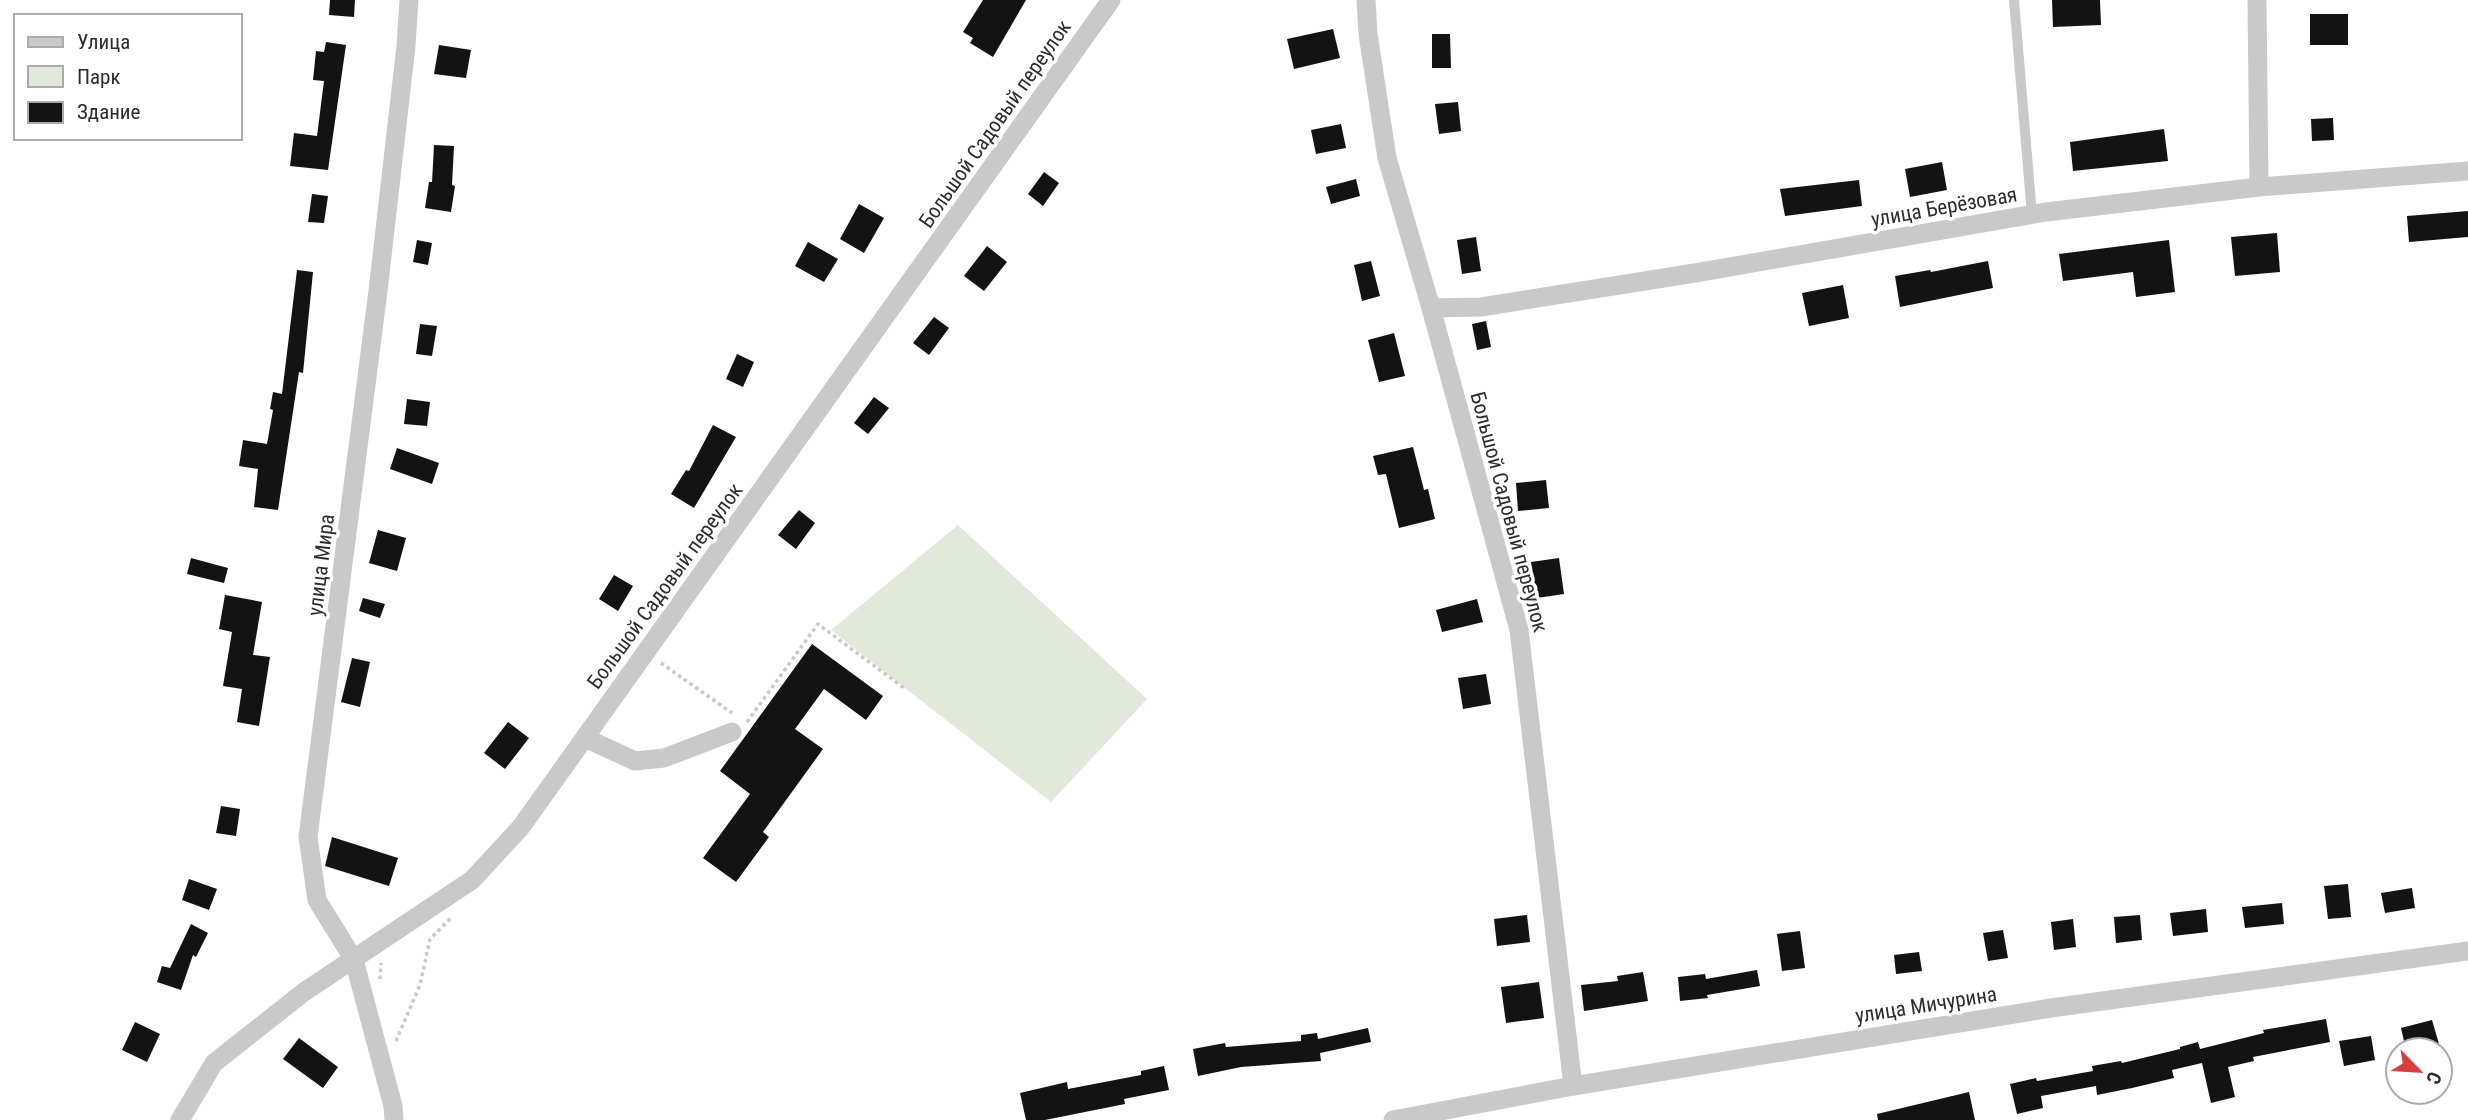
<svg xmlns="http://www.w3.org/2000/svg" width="2468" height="1120" font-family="'Roboto Condensed',sans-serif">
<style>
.green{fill:#e1e9db}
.building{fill:#131313}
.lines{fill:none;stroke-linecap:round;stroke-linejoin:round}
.path{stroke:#c9c9c9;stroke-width:3.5;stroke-dasharray:3.5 3.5;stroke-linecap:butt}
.lane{stroke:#c9c9c9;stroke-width:10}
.street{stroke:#c9c9c9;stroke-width:19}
.labels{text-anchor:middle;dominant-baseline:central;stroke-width:7;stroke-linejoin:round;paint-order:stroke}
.street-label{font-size:21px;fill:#2c2c2c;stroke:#fff}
</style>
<rect width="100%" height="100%" fill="#fff"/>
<polygon class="green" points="958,525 1147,699 1051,802 831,630"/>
<g class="building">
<polygon points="330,0 355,0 354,17 329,15"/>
<polygon points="983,0 1026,0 993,57 970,43 973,38 963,32"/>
<polygon points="2052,0 2100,0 2101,25 2053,27"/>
<rect x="2310" y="14" width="38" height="31"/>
<polygon points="1333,29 1340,58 1294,69 1287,39"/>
<polygon points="1432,34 1450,34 1451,68 1432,68"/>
<polygon points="326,42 346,45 328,170 290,166 294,133 317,136 324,81 313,80 316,51 324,52"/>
<polygon points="439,45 471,50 466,78 434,74"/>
<polygon points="1458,102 1461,131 1439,134 1435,104"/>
<polygon points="2333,118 2334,140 2312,141 2311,119"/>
<polygon points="1341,124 1346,148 1316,154 1311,130"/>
<polygon points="2164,129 2168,161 2073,171 2070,142"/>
<polygon points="434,145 454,146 452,185 455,186 451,212 425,208 429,182 432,182"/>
<polygon points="1942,162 1947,190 1910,197 1905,169"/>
<polygon points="1044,172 1059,183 1043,206 1028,194"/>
<polygon points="1356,179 1360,196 1331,204 1326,187"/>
<polygon points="1859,180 1862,206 1785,216 1780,189"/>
<polygon points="312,194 328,196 324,223 308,222"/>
<polygon points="859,204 884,218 864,253 840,239"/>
<polygon points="2468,211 2468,237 2409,242 2407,216"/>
<polygon points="2277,233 2280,272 2235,276 2231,237"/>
<polygon points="1476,237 1481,271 1462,274 1457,240"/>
<polygon points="417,240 432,243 428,265 413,262"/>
<polygon points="2169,240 2175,292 2136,297 2133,272 2063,281 2059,254"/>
<polygon points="808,242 838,259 824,282 795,266"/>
<polygon points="987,246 1007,262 984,291 964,276"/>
<polygon points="1371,261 1380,296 1362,301 1354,265"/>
<polygon points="1988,261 1993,288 1900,307 1895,276 1930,270 1931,272"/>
<polygon points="297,270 313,272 303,373 299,372 278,510 254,507 258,469 239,466 243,440 267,444 273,410 270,409 273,392 282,394"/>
<polygon points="1843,285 1849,318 1809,326 1802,293"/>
<polygon points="934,317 949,328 929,355 913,343"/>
<polygon points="1486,321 1491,347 1477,350 1472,324"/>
<polygon points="420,324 437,326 432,356 416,354"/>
<polygon points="1394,333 1405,376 1379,382 1368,340"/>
<polygon points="737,354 754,362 743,387 726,379"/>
<polygon points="874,397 889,408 868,434 854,423"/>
<polygon points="407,399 430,402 427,426 404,424"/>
<polygon points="713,425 736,437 694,508 671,494 686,470 689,471"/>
<polygon points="1413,447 1424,490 1428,489 1435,519 1399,528 1386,474 1378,475 1373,456"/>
<polygon points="397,448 439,463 432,484 390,469"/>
<polygon points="1546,480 1549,508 1518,511 1516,483"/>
<polygon points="799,510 815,523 796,549 778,535"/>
<polygon points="378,530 406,538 397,571 369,563"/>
<polygon points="191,558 228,568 224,583 187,574"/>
<polygon points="1559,558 1564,594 1537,598 1531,562"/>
<polygon points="614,575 633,586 618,611 599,599"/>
<polygon points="225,595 262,602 253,655 270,657 259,726 237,722 242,689 223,686 232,632 219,629"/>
<polygon points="363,598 385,604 380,618 359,611"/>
<polygon points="1477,599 1483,622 1442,632 1436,610"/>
<polygon points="812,644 883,696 866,720 824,689 795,729 823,749 763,832 769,837 736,882 703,858 750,794 720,771"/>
<polygon points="352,658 370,662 360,707 341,702"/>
<polygon points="1486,674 1491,704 1463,709 1458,678"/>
<polygon points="508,722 529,738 505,769 484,753"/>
<polygon points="221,806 240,809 236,836 216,833"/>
<polygon points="332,837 398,858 389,886 325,866"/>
<polygon points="189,879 217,889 209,910 182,900"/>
<polygon points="2348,884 2351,917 2328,919 2324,886"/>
<polygon points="2412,888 2415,908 2385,913 2381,893"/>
<polygon points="2282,903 2284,924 2245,928 2242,907"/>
<polygon points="2206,909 2208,932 2173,936 2170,913"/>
<polygon points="1527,915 1530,942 1497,946 1494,919"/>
<polygon points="2140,915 2142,940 2116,943 2114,917"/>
<polygon points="2073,919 2076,947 2054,950 2051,922"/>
<polygon points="191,924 208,933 196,957 193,955 181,990 157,982 162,966 170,968"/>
<polygon points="2003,930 2008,958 1988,961 1983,933"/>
<polygon points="1800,931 1805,968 1782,971 1777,934"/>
<polygon points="1919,952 1922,971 1896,974 1894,955"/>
<polygon points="1757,970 1760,986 1707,995 1708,998 1680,1001 1678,977 1705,974 1706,979"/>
<polygon points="1643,972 1648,1001 1584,1011 1581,985 1618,981 1617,976"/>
<polygon points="1539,982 1544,1018 1506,1023 1501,987"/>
<polygon points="2326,1019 2330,1042 2253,1057 2254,1061 2228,1067 2235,1097 2211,1103 2202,1063 2172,1070 2174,1078 2132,1088 2097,1095 2096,1086 2041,1096 2043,1108 2017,1114 2010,1084 2036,1078 2037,1081 2093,1071 2092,1066 2121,1061 2122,1063 2180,1049 2180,1047 2198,1042 2200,1049 2264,1033 2263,1030"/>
<polygon points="2432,1020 2439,1044 2418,1050 2406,1050 2401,1028"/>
<polygon points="135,1022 160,1034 147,1062 122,1050"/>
<polygon points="1368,1028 1371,1042 1320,1053 1321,1061 1241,1067 1198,1076 1193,1049 1225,1043 1226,1047 1301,1041 1301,1035 1317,1033 1318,1039"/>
<polygon points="2371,1036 2375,1060 2344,1066 2339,1041"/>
<polygon points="299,1038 338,1067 323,1088 283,1059"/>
<polygon points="1164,1066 1169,1090 1124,1099 1125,1104 1045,1120 1026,1120 1020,1093 1067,1082 1068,1089 1141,1075 1141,1071"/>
<polygon points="1969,1092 1975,1120 1878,1120 1877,1114"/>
</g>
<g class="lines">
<g class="path">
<polyline points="661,663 732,713"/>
<polyline points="747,722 818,624 904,688"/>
<polyline points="380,979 381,963"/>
<polyline points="396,1041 420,985 430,939 452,917"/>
</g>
<polyline class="lane" points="2014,0 2032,215"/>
<g class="street">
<polyline points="1366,0 1368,34 1387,158 1431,308 1519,630 1573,1086"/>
<polyline points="2257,0 2259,187"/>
<polyline points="1431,308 1481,307 1695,273 2046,212 2259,187 2468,171"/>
<polyline points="585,738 635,761 664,758 732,732"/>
<polyline points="180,1120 214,1063 304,992 472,880 521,827 1111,0"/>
<polyline points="394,1120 393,1106 354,960 317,900 308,837 378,291 406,46 409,0"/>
<polyline points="1393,1120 1573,1086 2051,1008 2468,951"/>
</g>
</g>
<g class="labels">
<g class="street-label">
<text transform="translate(995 124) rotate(-55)">Большой Садовый переулок</text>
<text transform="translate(1944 207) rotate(-10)">улица Берёзовая</text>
<text transform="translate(1509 512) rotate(75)">Большой Садовый переулок</text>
<text transform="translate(321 565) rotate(-83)">улица Мира</text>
<text transform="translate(665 586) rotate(-54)">Большой Садовый переулок</text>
<text transform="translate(1926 1005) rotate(-9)">улица Мичурина</text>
</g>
</g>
<rect x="14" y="14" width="228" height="126" fill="#ffffff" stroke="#ababab" stroke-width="2"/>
<rect x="28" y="37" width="35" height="10" fill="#c9c9c9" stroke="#ababab" stroke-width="2"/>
<text x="77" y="49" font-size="21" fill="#2c2c2c">Улица</text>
<rect x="28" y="66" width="35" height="21" fill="#e1e9db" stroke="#ababab" stroke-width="2"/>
<text x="77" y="84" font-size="21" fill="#2c2c2c">Парк</text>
<rect x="28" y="102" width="35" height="21" fill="#131313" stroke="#ababab" stroke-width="2"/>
<text x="77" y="119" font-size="21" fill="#2c2c2c">Здание</text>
<g transform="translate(2419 1071) rotate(115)"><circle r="33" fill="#ffffff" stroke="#ababab" stroke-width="2"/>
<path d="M0-5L12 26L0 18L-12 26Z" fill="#d53f3d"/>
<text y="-10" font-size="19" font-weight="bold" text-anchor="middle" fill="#2c2c2c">С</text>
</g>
</svg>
